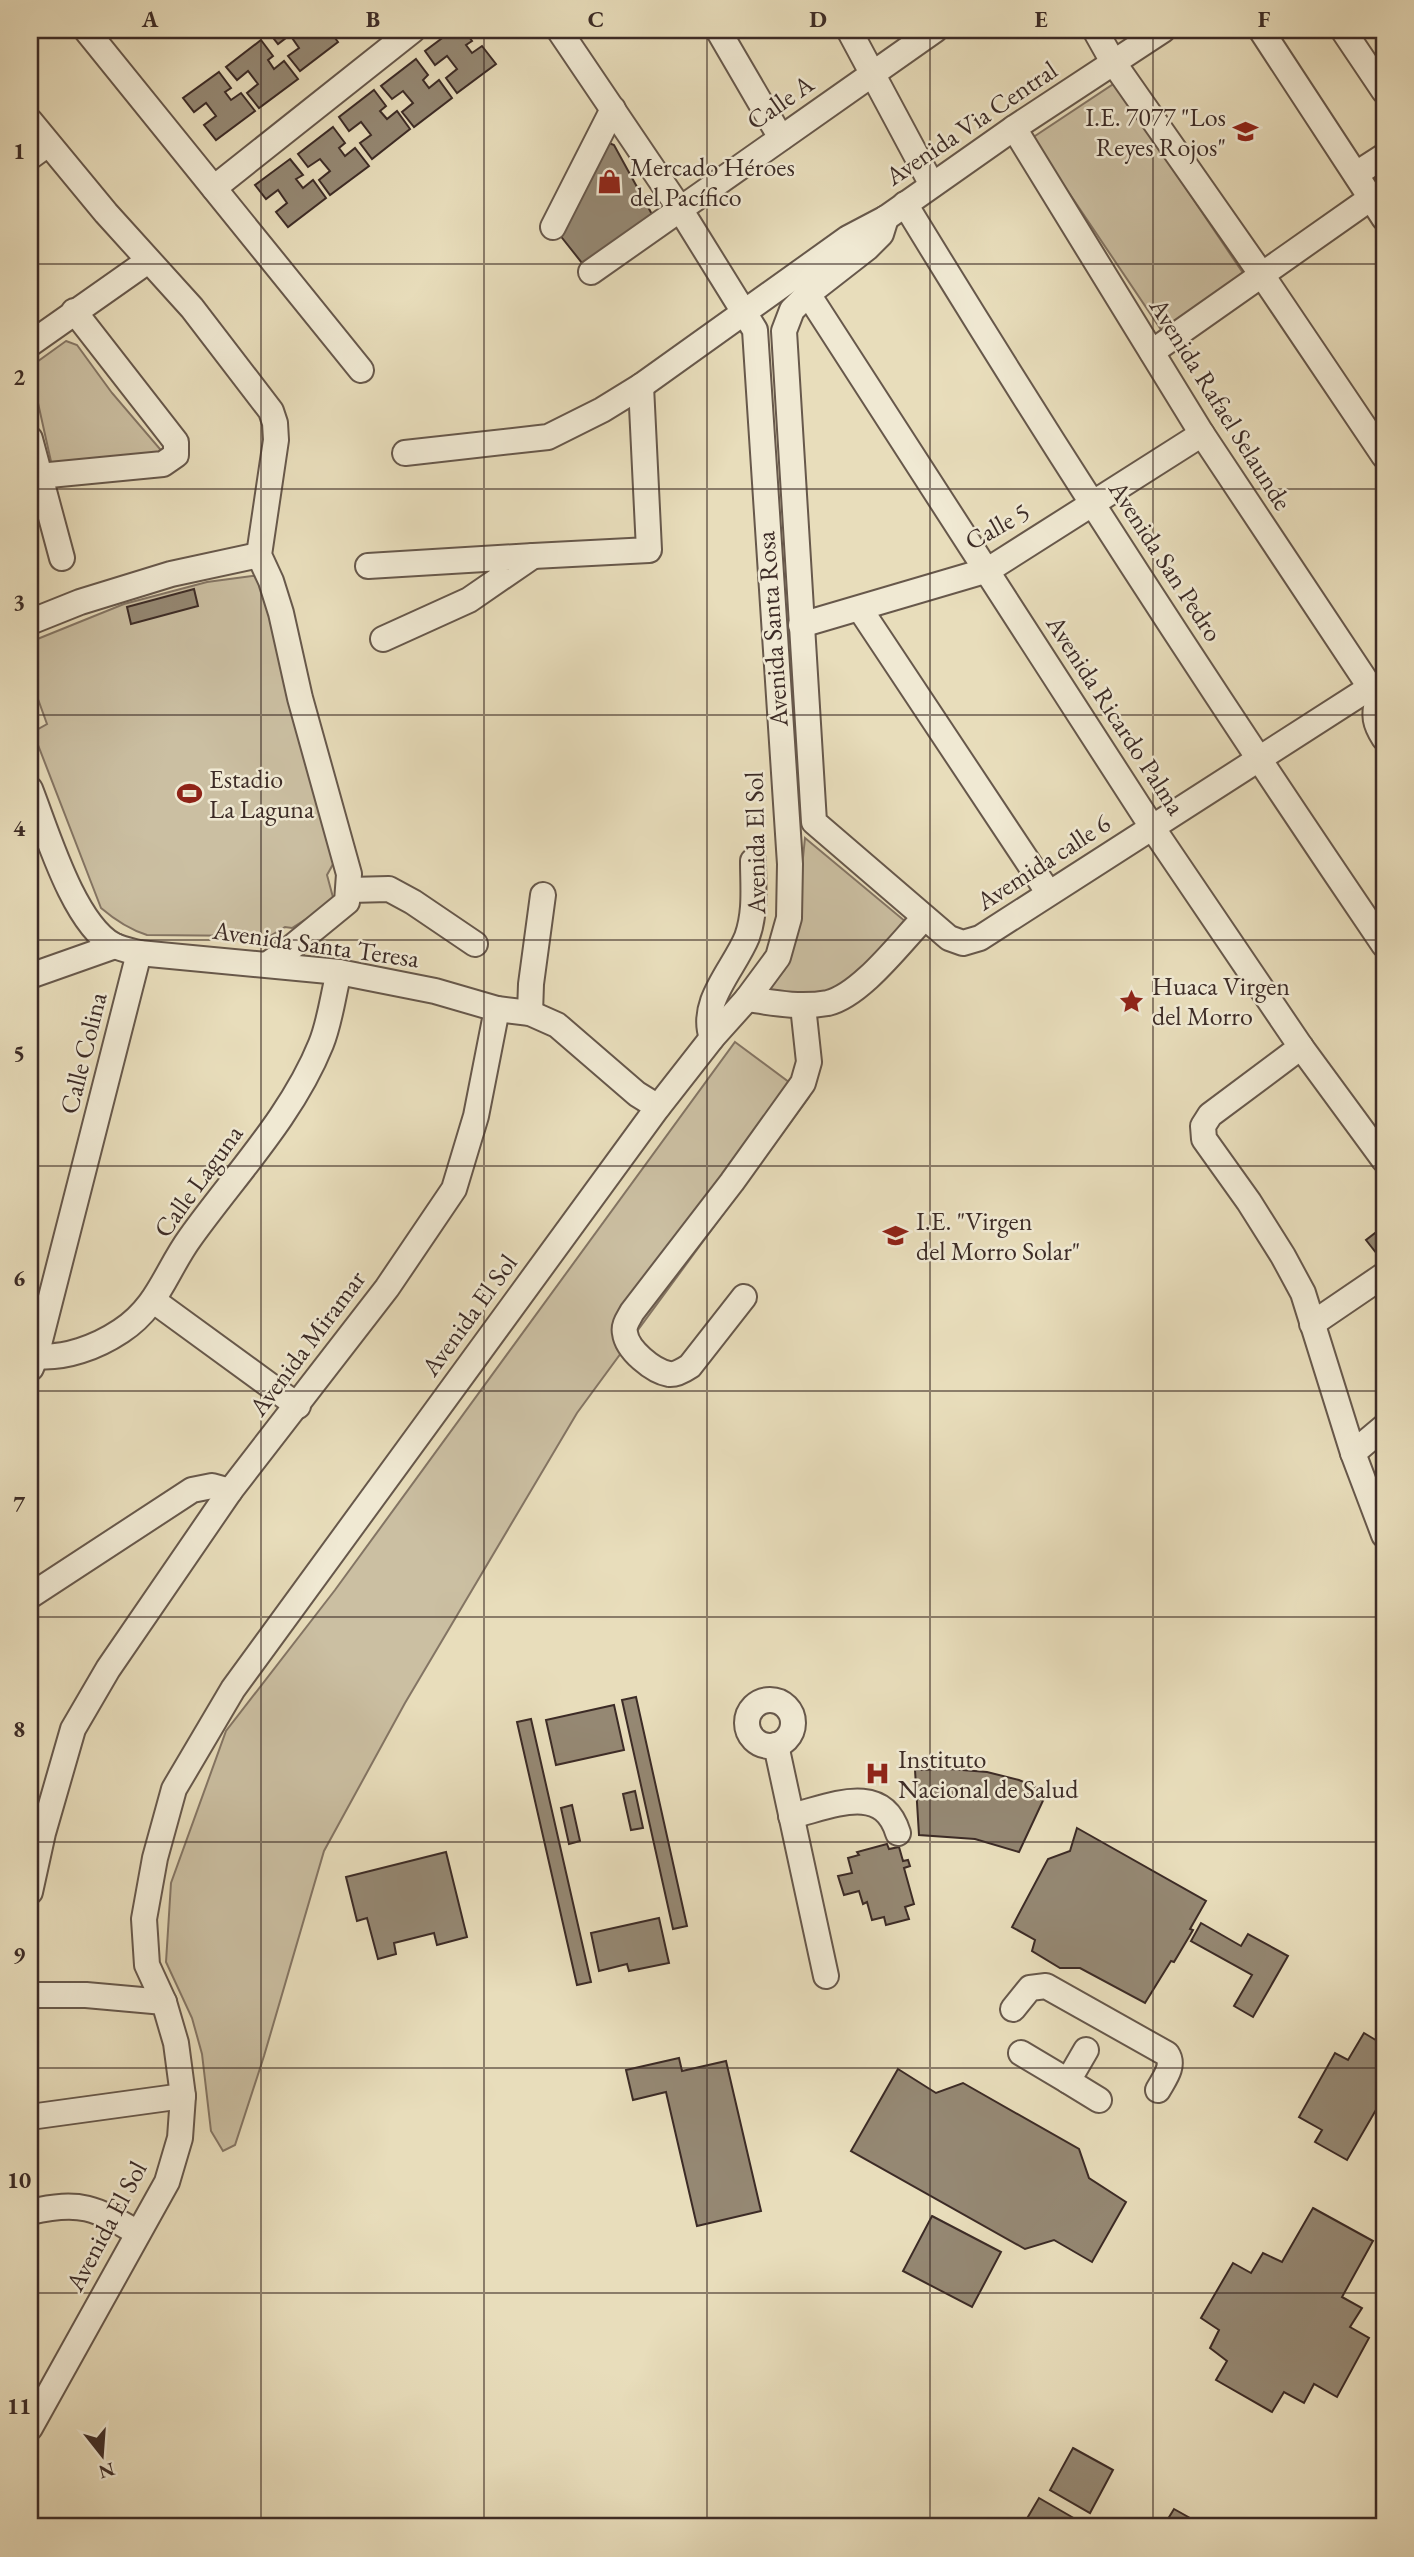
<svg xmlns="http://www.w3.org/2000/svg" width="1414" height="2557" font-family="'EB Garamond',serif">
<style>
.green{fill:#cbbfa2;stroke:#847564;stroke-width:2}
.building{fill:#958873;stroke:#3c2b26;stroke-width:2}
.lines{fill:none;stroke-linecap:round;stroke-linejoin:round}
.minor-casing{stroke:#67584b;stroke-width:28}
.minor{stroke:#f0e9d3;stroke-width:24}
.grid{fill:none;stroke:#3c2b26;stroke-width:2;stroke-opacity:0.55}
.labels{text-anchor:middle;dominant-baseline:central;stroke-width:5;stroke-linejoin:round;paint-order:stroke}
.street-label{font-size:26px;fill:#3c2b26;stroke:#f0e9d3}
.poi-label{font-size:26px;fill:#3c2b26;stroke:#f0e9d3;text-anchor:start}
.neatline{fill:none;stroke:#3c2b26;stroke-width:2.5}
.grid-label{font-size:23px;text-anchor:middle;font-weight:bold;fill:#3c2b26}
</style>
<rect width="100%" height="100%" fill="#e8ddbb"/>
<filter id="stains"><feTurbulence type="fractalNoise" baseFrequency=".00286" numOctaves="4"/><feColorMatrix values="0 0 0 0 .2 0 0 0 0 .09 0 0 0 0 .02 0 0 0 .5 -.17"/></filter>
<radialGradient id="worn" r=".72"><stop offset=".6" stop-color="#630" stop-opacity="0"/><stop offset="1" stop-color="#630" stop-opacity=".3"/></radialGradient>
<g class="green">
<polygon points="1115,83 1245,276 1162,331 1032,138"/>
<polygon points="66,341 77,345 112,393 160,449 159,456 52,466 30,367"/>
<path d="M252,576H261L337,857L327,875L334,901L292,928L285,927L270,936L147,935C128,929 115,920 101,908L33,732L47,724L30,677V642L124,604L207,582Z"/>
<path d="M805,838L906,922C885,945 864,978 834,989C816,995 787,992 768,991L785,969L796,925Z"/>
<polygon points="735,1042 809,1097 577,1413 405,1703 324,1851 264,2056 235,2145 223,2151 211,2131 202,2054 192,2018 166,1962 171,1883 226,1731 335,1590"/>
</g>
<g class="building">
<polygon points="267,30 313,30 315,32 329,30 338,42 300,71 288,56 299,48 290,35 278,44"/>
<polygon points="453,30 464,30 472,41 466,45 472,53 482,46 496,64 457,93 446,78 457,69 447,56 435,65 425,51"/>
<polygon points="261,40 273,56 268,60 274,69 284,61 298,79 259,108 247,93 258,84 248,71 237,80 226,67"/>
<polygon points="416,59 428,75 423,80 429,88 439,80 452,98 414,127 402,112 413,103 403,91 392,99 381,86"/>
<polygon points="219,72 231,88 225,92 231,100 241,93 255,111 216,140 204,125 216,116 206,103 194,112 183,98"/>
<polygon points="374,90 386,106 380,111 387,119 397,111 410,129 372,159 360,143 371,135 361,122 349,131 339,117"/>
<polygon points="333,127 345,143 339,148 345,156 355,148 369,166 330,195 319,180 330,171 320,159 308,167 298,154"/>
<polygon points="609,143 614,145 654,218 586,268 559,234"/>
<polygon points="290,159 303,175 296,179 303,188 313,180 326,198 288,227 276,212 287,203 278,190 266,199 255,185"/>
<polygon points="194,589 198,606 131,624 127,607"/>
<polygon points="1379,1230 1384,1237 1384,1256 1381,1259 1366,1240"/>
<polygon points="636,1697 687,1926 673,1929 622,1700"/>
<polygon points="614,1705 624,1750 556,1765 546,1720"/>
<polygon points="531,1719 591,1982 577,1985 517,1722"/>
<polygon points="950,1769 987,1772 1019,1780 1047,1792 1019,1852 975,1839 919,1835 915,1770"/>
<polygon points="635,1791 643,1828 631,1830 623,1794"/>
<polygon points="572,1805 580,1841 569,1844 561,1808"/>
<polygon points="1077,1828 1206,1901 1190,1929 1193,1930 1174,1962 1171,1961 1145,2003 1080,1968 1060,1968 1032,1951 1035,1940 1012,1927 1048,1859 1070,1851"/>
<polygon points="887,1844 889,1849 899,1847 903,1861 908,1860 910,1866 904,1868 914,1904 905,1907 909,1919 886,1925 884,1917 872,1920 867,1902 863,1904 859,1891 844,1895 838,1876 852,1873 848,1858 859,1855 857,1852"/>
<polygon points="446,1852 467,1937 437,1945 434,1933 394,1943 396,1954 378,1959 367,1918 357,1921 346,1877"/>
<polygon points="659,1918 669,1963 629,1971 627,1964 599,1971 591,1933"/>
<polygon points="1201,1923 1241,1946 1248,1934 1288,1956 1253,2017 1234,2006 1252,1975 1191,1941"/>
<polygon points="1364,2033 1384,2045 1384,2096 1347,2160 1315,2142 1322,2130 1299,2117 1335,2053 1348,2060"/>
<polygon points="679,2058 682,2071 726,2061 761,2211 697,2226 666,2092 633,2100 626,2070"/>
<polygon points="898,2069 936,2093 963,2083 1079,2149 1089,2178 1126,2202 1092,2262 1054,2240 1025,2249 851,2151"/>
<polygon points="1313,2208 1373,2241 1342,2297 1362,2308 1350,2327 1369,2338 1337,2397 1314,2384 1304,2403 1284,2392 1272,2412 1216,2380 1227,2361 1210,2348 1219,2330 1201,2318 1233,2263 1251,2273 1263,2253 1282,2262"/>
<polygon points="932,2216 1001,2252 972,2307 903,2271"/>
<polygon points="1073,2448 1113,2470 1090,2513 1050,2490"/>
<polygon points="1039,2498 1084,2524 1082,2527 1022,2527"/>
<polygon points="1174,2509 1206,2527 1163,2527"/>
</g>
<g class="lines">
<defs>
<g id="minor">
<polyline points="86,30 361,370"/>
<polyline points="718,30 781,138"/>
<polyline points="849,30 932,185"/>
<polyline points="1095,30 1113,62 1262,275 1384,456"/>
<polyline points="1261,30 1384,218"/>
<polyline points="1343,30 1384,91"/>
<polyline points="30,121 106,213 192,308 271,411 275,423 276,440 259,555 271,581 281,613 300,698 349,874 347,902 292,947 268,964"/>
<polyline points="1014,128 1202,434 1384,708"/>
<polyline points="30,157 48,144"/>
<polyline points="1356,174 1384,156"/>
<polyline points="214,188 413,30"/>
<path d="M905,204C1058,455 1219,702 1384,945"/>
<polyline points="886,218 881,234 867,248 808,294 792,310 784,331 814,822 949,938 963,943 980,938 1371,687"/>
<polyline points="553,227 613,109"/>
<polyline points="591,272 935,30"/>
<polyline points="808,294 1152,827 1301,1047 1384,1160"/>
<polyline points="30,344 148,261"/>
<polyline points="1152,352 1371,198"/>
<polyline points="30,439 62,558"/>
<polyline points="405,453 548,437 602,410 641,386 848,238 886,218 1014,128 1163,30"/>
<polyline points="39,476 163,464 176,455 176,442 74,311"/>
<polyline points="533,556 649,550 641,386"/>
<polyline points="368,566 533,556 469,600 383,639"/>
<polyline points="860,609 1048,892"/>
<polyline points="30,622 80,602 171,574 259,555"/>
<polyline points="801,625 988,570 1202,434"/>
<path d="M1378,699C1373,715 1375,724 1384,738"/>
<path d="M30,789C47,832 73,922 113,945C121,949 131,951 139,953L339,972L435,991L497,1009L530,1013L557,1025L637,1094L658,1107"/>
<polyline points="350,890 389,889 413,902 475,944"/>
<polyline points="30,976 115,946"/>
<path d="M747,999C774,1003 800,1008 828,1003C861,995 900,943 924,918"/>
<polyline points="530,1013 531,984 543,895"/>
<path d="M712,1038C699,1002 734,969 747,937C756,912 753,887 753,861"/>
<polyline points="1301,1047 1210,1115 1203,1126 1204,1139 1249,1202 1283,1256 1303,1293 1353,1453 1384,1535"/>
<path d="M744,1297L690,1366C684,1370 676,1375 669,1374C653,1371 627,1350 625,1333C623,1325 629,1318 632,1312L732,1182L803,1083L809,1062L803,1006"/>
<polyline points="154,1301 298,1406"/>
<polyline points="1312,1324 1384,1275"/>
<path d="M36,1356C65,1359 97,1347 121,1331C158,1307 166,1271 190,1238C235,1175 292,1116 321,1044C330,1022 333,995 339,972"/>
<polyline points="31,1368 36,1356 139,953"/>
<polyline points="1353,1453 1384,1427"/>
<polyline points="30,1596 192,1490 212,1486 230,1491"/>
<circle cx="770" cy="1723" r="23"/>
<polyline points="776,1745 826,1976"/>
<path d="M791,1816C830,1807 882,1781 898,1833"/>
<polyline points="30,1892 43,1833 73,1729 108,1669 230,1491 387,1288 454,1189 476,1116 497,1009"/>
<polyline points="30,1995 86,1995 164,2002"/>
<path d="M1013,2009L1030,1988L1046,1986L1167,2054C1175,2066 1164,2079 1158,2090"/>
<polyline points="1086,2050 1068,2081 1099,2100"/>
<polyline points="1021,2053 1068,2081"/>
<polyline points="30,2117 183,2096"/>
<path d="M30,2212C81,2200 95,2208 138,2233"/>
<polyline points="30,2428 167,2182 180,2138 183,2096 176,2043 164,2002 147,1965 144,1919 155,1858 174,1789 233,1689 658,1107 712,1038 747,999 778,957 789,918 790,864 755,330 680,209 559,30"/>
</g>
</defs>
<use href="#minor" class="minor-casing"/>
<use href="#minor" class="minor"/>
</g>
<path class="grid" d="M261,30V2527M484,30V2527M707,30V2527M930,30V2527M1153,30V2527M30,264H1384M30,489H1384M30,715H1384M30,940H1384M30,1166H1384M30,1391H1384M30,1617H1384M30,1842H1384M30,2068H1384M30,2293H1384"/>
<defs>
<symbol id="school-bare" viewBox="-9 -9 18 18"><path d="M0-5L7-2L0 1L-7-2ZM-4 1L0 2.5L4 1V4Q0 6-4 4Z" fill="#8f2418" stroke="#f0e9d3" stroke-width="2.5" paint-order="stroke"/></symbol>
<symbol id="shop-bare" viewBox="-9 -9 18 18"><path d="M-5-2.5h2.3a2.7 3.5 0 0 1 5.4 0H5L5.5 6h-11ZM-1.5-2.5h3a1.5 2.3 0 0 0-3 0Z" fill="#8f2418" stroke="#f0e9d3" stroke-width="2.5" paint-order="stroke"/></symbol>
<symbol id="stadium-bare" viewBox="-9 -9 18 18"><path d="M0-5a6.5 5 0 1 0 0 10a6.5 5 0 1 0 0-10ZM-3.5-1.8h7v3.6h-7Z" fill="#8f2418" stroke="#f0e9d3" stroke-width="2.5" paint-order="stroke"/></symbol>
<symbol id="sight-bare" viewBox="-9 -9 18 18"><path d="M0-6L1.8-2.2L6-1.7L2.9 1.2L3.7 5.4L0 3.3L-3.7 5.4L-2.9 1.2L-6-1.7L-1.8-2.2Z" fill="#8f2418" stroke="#f0e9d3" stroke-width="2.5" paint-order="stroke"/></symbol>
<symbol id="hospital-bare" viewBox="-9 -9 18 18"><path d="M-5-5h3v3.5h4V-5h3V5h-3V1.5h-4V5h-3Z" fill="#8f2418" stroke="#f0e9d3" stroke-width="2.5" paint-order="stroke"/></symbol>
</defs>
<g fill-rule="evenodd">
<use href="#school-bare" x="1228" y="114" width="35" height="35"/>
<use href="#shop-bare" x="592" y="164" width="35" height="35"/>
<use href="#stadium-bare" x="172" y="776" width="35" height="35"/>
<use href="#sight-bare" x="1114" y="984" width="35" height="35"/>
<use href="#school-bare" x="878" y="1218" width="35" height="35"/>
<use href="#hospital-bare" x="860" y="1756" width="35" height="35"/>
</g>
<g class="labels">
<g class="street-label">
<text transform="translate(780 102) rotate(-35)">Calle A</text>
<text transform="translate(971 123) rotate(-34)">Avenida Via Central</text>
<text transform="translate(1221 404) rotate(58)">Avenida Rafael Selaunde</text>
<text transform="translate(997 526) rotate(-29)">Calle 5</text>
<text transform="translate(1166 561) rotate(57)">Avenida San Pedro</text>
<text transform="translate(772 629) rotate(-94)">Avenida Santa Rosa</text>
<text transform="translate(1116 715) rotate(57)">Avenida Ricardo Palma</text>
<text transform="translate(755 843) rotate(-91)">Avenida El Sol</text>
<text transform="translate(1043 862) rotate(-33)">Avemida calle 6</text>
<text transform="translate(316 944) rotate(8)">Avenida Santa Teresa</text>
<text transform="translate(83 1053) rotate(-76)">Calle Colina</text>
<text transform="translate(198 1181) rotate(-54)">Calle Laguna</text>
<text transform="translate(469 1315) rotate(-54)">Avenida El Sol</text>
<text transform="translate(307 1343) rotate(-53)">Avenida Miramar</text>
<text transform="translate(106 2226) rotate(-62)">Avenida El Sol</text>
</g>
<g class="poi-label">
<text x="1226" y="117" text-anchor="end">I.E. 7077 "Los<tspan x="1226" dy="30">Reyes Rojos"</tspan></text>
<text x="630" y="167">Mercado Héroes<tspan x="630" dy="30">del Pacífico</tspan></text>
<text x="209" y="779">Estadio<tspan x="209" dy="30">La Laguna</tspan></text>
<text x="1152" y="986">Huaca Virgen<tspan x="1152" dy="30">del Morro</tspan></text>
<text x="916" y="1221">I.E. "Virgen<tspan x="916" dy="30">del Morro Solar"</tspan></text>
<text x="898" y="1759">Instituto<tspan x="898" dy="30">Nacional de Salud</tspan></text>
</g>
</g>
<rect width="1414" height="2557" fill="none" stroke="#e8ddbb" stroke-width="77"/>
<g transform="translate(102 2455) rotate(163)" stroke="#f0e9d3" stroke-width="5" paint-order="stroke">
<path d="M0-5L12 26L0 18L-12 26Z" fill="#3c2b26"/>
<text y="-10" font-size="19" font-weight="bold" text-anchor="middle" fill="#3c2b26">N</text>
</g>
<rect x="38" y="38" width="1338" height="2480" class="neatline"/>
<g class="grid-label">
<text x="150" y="27">A</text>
<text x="373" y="27">B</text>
<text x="596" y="27">C</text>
<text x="818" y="27">D</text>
<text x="1041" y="27">E</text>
<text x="1264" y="27">F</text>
<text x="19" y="159">1</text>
<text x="19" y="385">2</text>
<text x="19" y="610">3</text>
<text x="19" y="836">4</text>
<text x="19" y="1061">5</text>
<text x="19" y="1286">6</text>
<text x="19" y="1512">7</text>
<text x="19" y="1737">8</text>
<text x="19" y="1963">9</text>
<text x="19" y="2188">10</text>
<text x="19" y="2414">11</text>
</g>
<rect width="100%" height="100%" filter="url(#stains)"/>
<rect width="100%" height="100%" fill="url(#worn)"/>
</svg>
